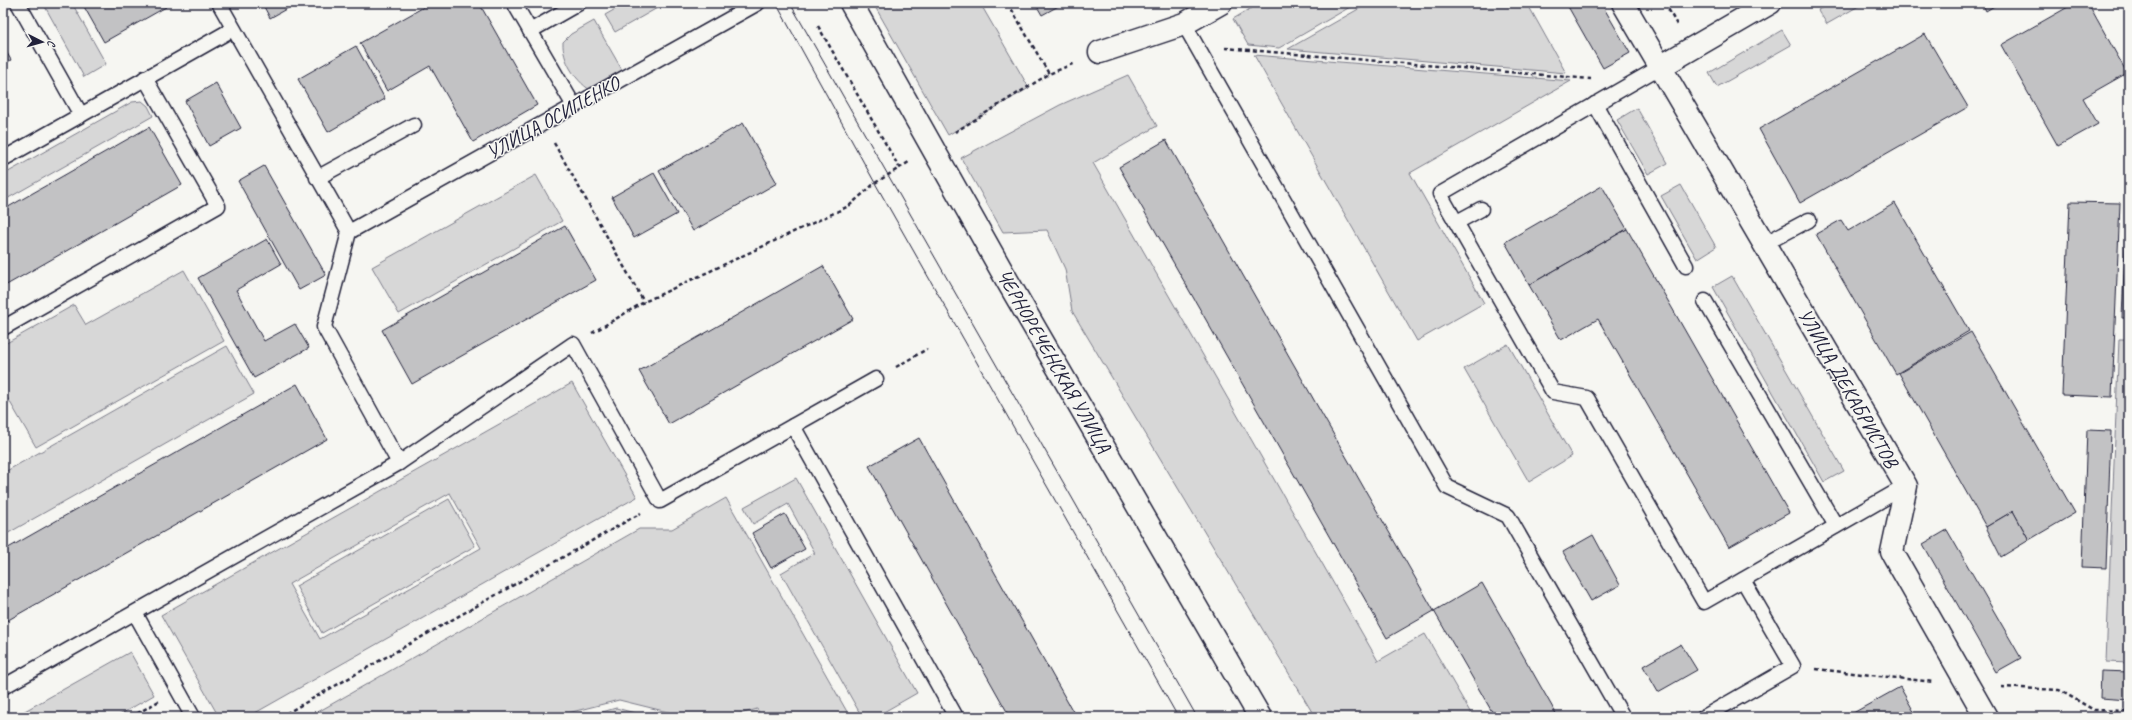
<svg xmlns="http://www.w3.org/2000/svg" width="2132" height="720" font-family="Caveat,sans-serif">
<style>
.green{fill:#d7d7d7;stroke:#7c7c89;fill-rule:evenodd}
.building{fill:#c2c2c4;stroke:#22223b}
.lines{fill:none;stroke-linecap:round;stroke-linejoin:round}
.service-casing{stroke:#22223b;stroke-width:17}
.minor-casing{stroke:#22223b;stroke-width:25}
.tertiary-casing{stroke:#22223b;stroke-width:25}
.path{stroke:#22223b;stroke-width:2.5;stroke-dasharray:4 3;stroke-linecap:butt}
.service{stroke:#f6f6f2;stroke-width:14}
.minor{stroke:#f6f6f2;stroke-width:22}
.tertiary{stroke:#f6f6f2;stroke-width:22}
.tram{stroke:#22223b;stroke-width:1}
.labels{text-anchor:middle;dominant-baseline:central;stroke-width:3;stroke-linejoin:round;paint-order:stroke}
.street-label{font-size:20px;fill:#22223b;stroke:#f6f6f2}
</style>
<rect width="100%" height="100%" fill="#f6f6f2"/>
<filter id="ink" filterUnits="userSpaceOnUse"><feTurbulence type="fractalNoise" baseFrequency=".025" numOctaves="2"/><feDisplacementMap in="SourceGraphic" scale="8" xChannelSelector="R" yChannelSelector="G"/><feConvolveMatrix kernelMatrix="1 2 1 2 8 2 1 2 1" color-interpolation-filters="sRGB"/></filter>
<g filter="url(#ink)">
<g class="green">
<polygon points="43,3 72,3 106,64 84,77"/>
<polygon points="626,3 666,3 615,32 605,15"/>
<polygon points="873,3 980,3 1029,88 948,135"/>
<polygon points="1260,3 1357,3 1279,48 1248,45 1233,19"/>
<polygon points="1369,3 1527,3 1566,73 1288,49"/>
<polygon points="1830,3 1864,3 1827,24 1818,10"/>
<path d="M594,21L625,75L590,90C575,80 562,60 563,42L571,34Z"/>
<polygon points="1782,30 1791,45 1717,87 1709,73"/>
<polygon points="1254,55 1571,81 1410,173 1484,303 1417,341"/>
<polygon points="1128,75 1157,126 1093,163 1378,661 1425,634 1473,717 1315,717 1072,311 1065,269 1047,230 1003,232 961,158 1060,105"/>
<polygon points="142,101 148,106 153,116 3,201 3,175 132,102"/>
<polygon points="1637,108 1668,163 1648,174 1617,120"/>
<polygon points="536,175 562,221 399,314 372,267"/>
<polygon points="1681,185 1716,247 1697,259 1661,196"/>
<polygon points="184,270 224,341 36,447 3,390 3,345 74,305 86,325"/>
<polygon points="1732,276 1844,471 1824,482 1713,287"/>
<polygon points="2119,339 2129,339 2129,663 2106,662"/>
<polygon points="1508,344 1572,456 1529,482 1464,369"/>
<polygon points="227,346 254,394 3,536 3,473"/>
<path d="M572,383L637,497L248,717H219L161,615ZM450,493L481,548L320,639L289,584Z"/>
<polygon points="796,478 917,693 875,717 862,717 781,573 815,553 788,504 753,524 744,507"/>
<polygon points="726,498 850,717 762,717 757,709 730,717 688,717 619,700 552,717 309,717 639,529 672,529"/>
<polygon points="449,499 475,546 322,633 296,586"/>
<polygon points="130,652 154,695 116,717 14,717"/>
<polygon points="616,708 650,717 585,717"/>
</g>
<g class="building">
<polygon points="82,3 163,3 166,7 104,42"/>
<polygon points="262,3 294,3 295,4 270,18"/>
<polygon points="431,3 479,3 537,105 473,142 430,66 387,91 360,43"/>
<polygon points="1035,3 1064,3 1042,15"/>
<polygon points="1566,3 1601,3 1630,53 1603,68"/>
<polygon points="1982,3 1999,3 1986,11"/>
<polygon points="2075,3 2088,3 2127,73 2083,98 2098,124 2058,146 2001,45"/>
<polygon points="1925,34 1968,107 1800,203 1759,129"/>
<polygon points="3,46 11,60 3,64"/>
<polygon points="356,46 385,99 328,132 298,79"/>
<polygon points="216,83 241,128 209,146 185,101"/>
<polygon points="743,123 777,183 693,231 659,171"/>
<polygon points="149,127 182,185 3,287 3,210"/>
<polygon points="1166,140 1434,611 1387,638 1119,167"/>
<polygon points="2129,155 2129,318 2122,318"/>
<polygon points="264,166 326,275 299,290 238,181"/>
<polygon points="654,173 677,214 634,238 612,197"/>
<polygon points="1602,186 1627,229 1529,285 1505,242"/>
<polygon points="2070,202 2120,203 2112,397 2062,395"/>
<polygon points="1895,203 1969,331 1896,374 1816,234 1841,220 1848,231"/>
<polygon points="565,226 596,280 412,384 382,330"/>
<polygon points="1627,229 1789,513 1729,547 1598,319 1561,340 1529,285"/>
<polygon points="267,239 281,264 236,290 264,341 295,324 309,348 254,378 198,278"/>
<polygon points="823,266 853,319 669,424 639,371"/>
<polygon points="1971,332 2075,513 2029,540 2013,511 1986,527 1899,373"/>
<polygon points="297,384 327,439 3,623 3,551"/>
<polygon points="2087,430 2111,431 2106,568 2082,567"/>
<polygon points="919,438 1076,717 1010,717 869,466"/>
<polygon points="2013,511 2029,540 2001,557 1986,527"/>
<polygon points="785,514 805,549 771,568 752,533"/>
<polygon points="1947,530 2021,658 1996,672 1923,544"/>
<polygon points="1593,535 1620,585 1591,601 1563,552"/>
<polygon points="1482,583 1558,717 1495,717 1434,611"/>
<polygon points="1681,644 1697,670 1658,692 1643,666"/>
<polygon points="2101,671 2129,672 2129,700 2100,698"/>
<polygon points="1900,687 1917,717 1846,717"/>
</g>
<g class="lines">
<defs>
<g id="service">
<polyline points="18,3 81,115 233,29"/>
<polyline points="219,3 349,232 324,327 399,463"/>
<polyline points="514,3 574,106"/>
<polyline points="1184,24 1447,487 1508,516 1623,717"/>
<polyline points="530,31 579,3"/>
<polyline points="1660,67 1440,194 1553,392 1587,398 1704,602 1906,486"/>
<polyline points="1595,104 1686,266"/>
<polyline points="3,159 81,115"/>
<polyline points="317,178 414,125"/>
<polyline points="1457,222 1481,209"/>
<polyline points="349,232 758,3"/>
<polyline points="1764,244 1809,220"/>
<polyline points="1705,301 1836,526"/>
<polyline points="3,328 218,206 145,78"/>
<polyline points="793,426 956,717"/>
<polyline points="135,613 193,717"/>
<polyline points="3,687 399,463 573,344 660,501 876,379"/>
<polyline points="1704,717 1793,666 1743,580"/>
</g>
<g id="minor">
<polyline points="1623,3 1906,486 1892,552 1986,717"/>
<polyline points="1100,52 1184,24 1221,3"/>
<polyline points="1660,67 1770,3"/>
</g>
<polyline id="tertiary" points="851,3 1008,282 1260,717"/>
</defs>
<use href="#service" class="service-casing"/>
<use href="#minor" class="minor-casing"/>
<use href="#tertiary" class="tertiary-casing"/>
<g class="path">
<polyline points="1008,3 1049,74"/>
<polyline points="1665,3 1677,25"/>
<polyline points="818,26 899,167"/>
<polyline points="1225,48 1591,79"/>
<polyline points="955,132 1049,74 1075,63"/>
<polyline points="554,143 644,302"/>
<polyline points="592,333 644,302 849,206 875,183 909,162"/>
<polyline points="896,367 927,349"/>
<polyline points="1816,669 1934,682"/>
<polyline points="2001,687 2059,690 2094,710 2129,711"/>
<polyline points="131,717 159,701"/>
<polyline points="280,717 641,513"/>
</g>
<use href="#service" class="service"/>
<use href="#minor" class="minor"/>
<use href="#tertiary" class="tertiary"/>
<g class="tram">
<polyline points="776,3 875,183 1178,717"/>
<polyline points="790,3 1197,717"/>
</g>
</g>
</g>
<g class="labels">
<g class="street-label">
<text transform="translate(553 118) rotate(-29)">УЛИЦА ОСИПЕНКО</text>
<text transform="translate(1054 361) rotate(60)">ЧЕРНОРЕЧЕНСКАЯ УЛИЦА</text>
<text transform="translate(1848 388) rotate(60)">УЛИЦА ДЕКАБРИСТОВ</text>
</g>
</g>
<rect width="2132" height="720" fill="none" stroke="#f6f6f2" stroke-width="16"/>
<rect x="8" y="8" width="2116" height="704" fill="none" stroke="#22223b" stroke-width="1.5" filter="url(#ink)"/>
<g transform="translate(42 42) rotate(96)" stroke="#f6f6f2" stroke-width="3" paint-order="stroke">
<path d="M0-3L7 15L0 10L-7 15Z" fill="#22223b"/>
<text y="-6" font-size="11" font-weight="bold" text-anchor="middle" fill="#22223b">С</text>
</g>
</svg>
